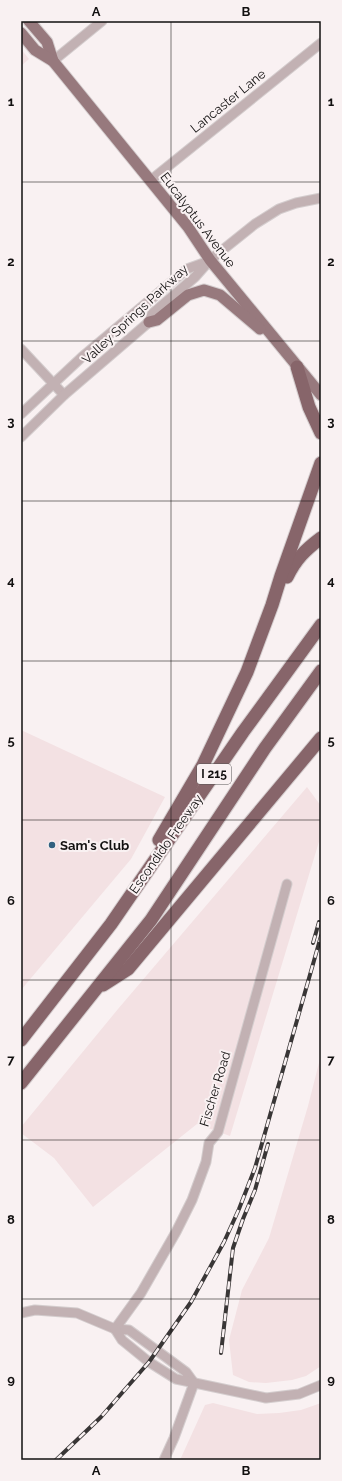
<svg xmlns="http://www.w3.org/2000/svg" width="342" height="1481" font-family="Raleway,sans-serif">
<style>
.built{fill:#f3e1e3}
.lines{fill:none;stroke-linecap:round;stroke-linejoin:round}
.minor-casing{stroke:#d4cdce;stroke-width:11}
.major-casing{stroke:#d4cdce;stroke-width:13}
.highway-casing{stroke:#d4cdce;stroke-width:15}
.minor{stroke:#c2b1b3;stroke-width:9}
.major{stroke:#97797d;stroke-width:11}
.highway{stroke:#87656a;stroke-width:13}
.rail-casing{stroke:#393636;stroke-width:4}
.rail{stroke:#f9f1f2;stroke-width:2.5;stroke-dasharray:8;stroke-linecap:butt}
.grid{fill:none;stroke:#121010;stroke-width:1;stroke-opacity:0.55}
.poi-dot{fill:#326281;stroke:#f9f1f2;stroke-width:1.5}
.labels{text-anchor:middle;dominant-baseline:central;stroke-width:4;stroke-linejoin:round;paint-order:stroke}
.shield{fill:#f9f1f2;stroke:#575454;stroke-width:1}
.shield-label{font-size:12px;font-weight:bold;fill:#121010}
.street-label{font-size:13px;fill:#121010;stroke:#f9f1f2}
.poi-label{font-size:13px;font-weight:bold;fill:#121010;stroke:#f9f1f2;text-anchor:start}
.neatline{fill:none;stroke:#121010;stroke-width:1.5}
.grid-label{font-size:13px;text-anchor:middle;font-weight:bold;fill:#121010}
</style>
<rect width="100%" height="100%" fill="#f9f1f2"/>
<g class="built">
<polygon points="21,49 29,59 21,66"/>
<polygon points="21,730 165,797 131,859 21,990"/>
<polygon points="307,787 321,806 321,835 230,1136 197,1124 93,1207 54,1158 21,1133 21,1127 118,1009"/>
<polygon points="321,1055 321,1366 306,1376 292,1380 266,1383 249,1382 233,1375 229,1340 242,1290 269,1238 308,1106"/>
<polygon points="213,1403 257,1414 279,1413 301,1410 321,1403 321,1460 180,1460 205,1405"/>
</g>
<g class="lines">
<defs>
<g id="minor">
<polyline points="53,61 102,21"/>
<polyline points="151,180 321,43"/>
<polyline points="21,349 64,395"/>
<polyline points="21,414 82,357 187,269 209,261"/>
<polyline points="21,437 64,395 149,322 152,314 195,277 210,260 255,224 279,209 296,203 321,198"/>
<polyline points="21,1313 35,1310 77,1313 115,1329 129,1330 186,1372 194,1383"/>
<polyline points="115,1329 141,1293 176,1232 192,1200 206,1162 209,1143 218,1132 287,884"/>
<polyline points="115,1329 122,1340 149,1362 176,1379 266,1398 299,1394 321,1385"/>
<polyline points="164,1460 174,1438 194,1383"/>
</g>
<g id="major">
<polyline points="29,21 47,42 53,61"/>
<polyline points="21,33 35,50 53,61 188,227 210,260 321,395"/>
<polyline points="149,322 157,320 188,295 204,290 220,295 260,329"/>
</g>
<g id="highway">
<polyline points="297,367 309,407 321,433"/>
<path d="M287,577C296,559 305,550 321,538"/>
<polyline points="159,840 203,765 247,672 272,605 281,576 321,463"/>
<polyline points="103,985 128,969 321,738"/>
<polyline points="21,1040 111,924 243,732 321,625"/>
<polyline points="21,1083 151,920 265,748 321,671"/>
</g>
</defs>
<use href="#minor" class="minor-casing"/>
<use href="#major" class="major-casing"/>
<use href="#highway" class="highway-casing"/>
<use href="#minor" class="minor"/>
<use href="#major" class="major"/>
<use href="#highway" class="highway"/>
<defs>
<g id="rail">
<polyline points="313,943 319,922"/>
<polyline points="221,1353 233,1248 243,1219 255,1190 268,1144"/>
<polyline points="56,1460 101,1417 149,1362 191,1302 224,1242 239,1209 255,1168 321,936"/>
</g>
</defs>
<use href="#rail" class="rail-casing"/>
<use href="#rail" class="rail"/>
</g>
<path class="grid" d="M171,21V1460M21,182H321M21,341H321M21,501H321M21,661H321M21,820H321M21,980H321M21,1140H321M21,1299H321"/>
<circle class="poi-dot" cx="52" cy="845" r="4"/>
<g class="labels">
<rect class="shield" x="197" y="764" width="34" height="20" rx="3"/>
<g class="shield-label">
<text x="214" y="774">I 215</text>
</g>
<g class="street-label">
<text transform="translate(228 101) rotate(-39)">Lancaster Lane</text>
<text transform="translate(198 220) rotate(53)">Eucalyptus Avenue</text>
<text transform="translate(135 314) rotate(-43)">Valley Springs Parkway</text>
<text transform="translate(166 844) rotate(-55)">Escondido Freeway</text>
<text transform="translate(215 1089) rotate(-73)">Fischer Road</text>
</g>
<g class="poi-label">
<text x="60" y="845">Sam's Club</text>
</g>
</g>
<rect width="342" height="1481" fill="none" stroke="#f9f1f2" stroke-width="44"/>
<rect x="22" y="22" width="298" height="1437" class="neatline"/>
<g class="grid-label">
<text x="96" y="16">A</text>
<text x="246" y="16">B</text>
<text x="11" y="106">1</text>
<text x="331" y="106">1</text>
<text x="11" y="266">2</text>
<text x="331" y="266">2</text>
<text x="11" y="426">3</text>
<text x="331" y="426">3</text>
<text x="11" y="585">4</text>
<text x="331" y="585">4</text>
<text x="11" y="745">5</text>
<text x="331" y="745">5</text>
<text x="11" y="905">6</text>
<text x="331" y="905">6</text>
<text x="11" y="1064">7</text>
<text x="331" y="1064">7</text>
<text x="11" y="1224">8</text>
<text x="331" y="1224">8</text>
<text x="11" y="1384">9</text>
<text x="331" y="1384">9</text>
<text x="96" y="1475">A</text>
<text x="246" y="1475">B</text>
</g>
</svg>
